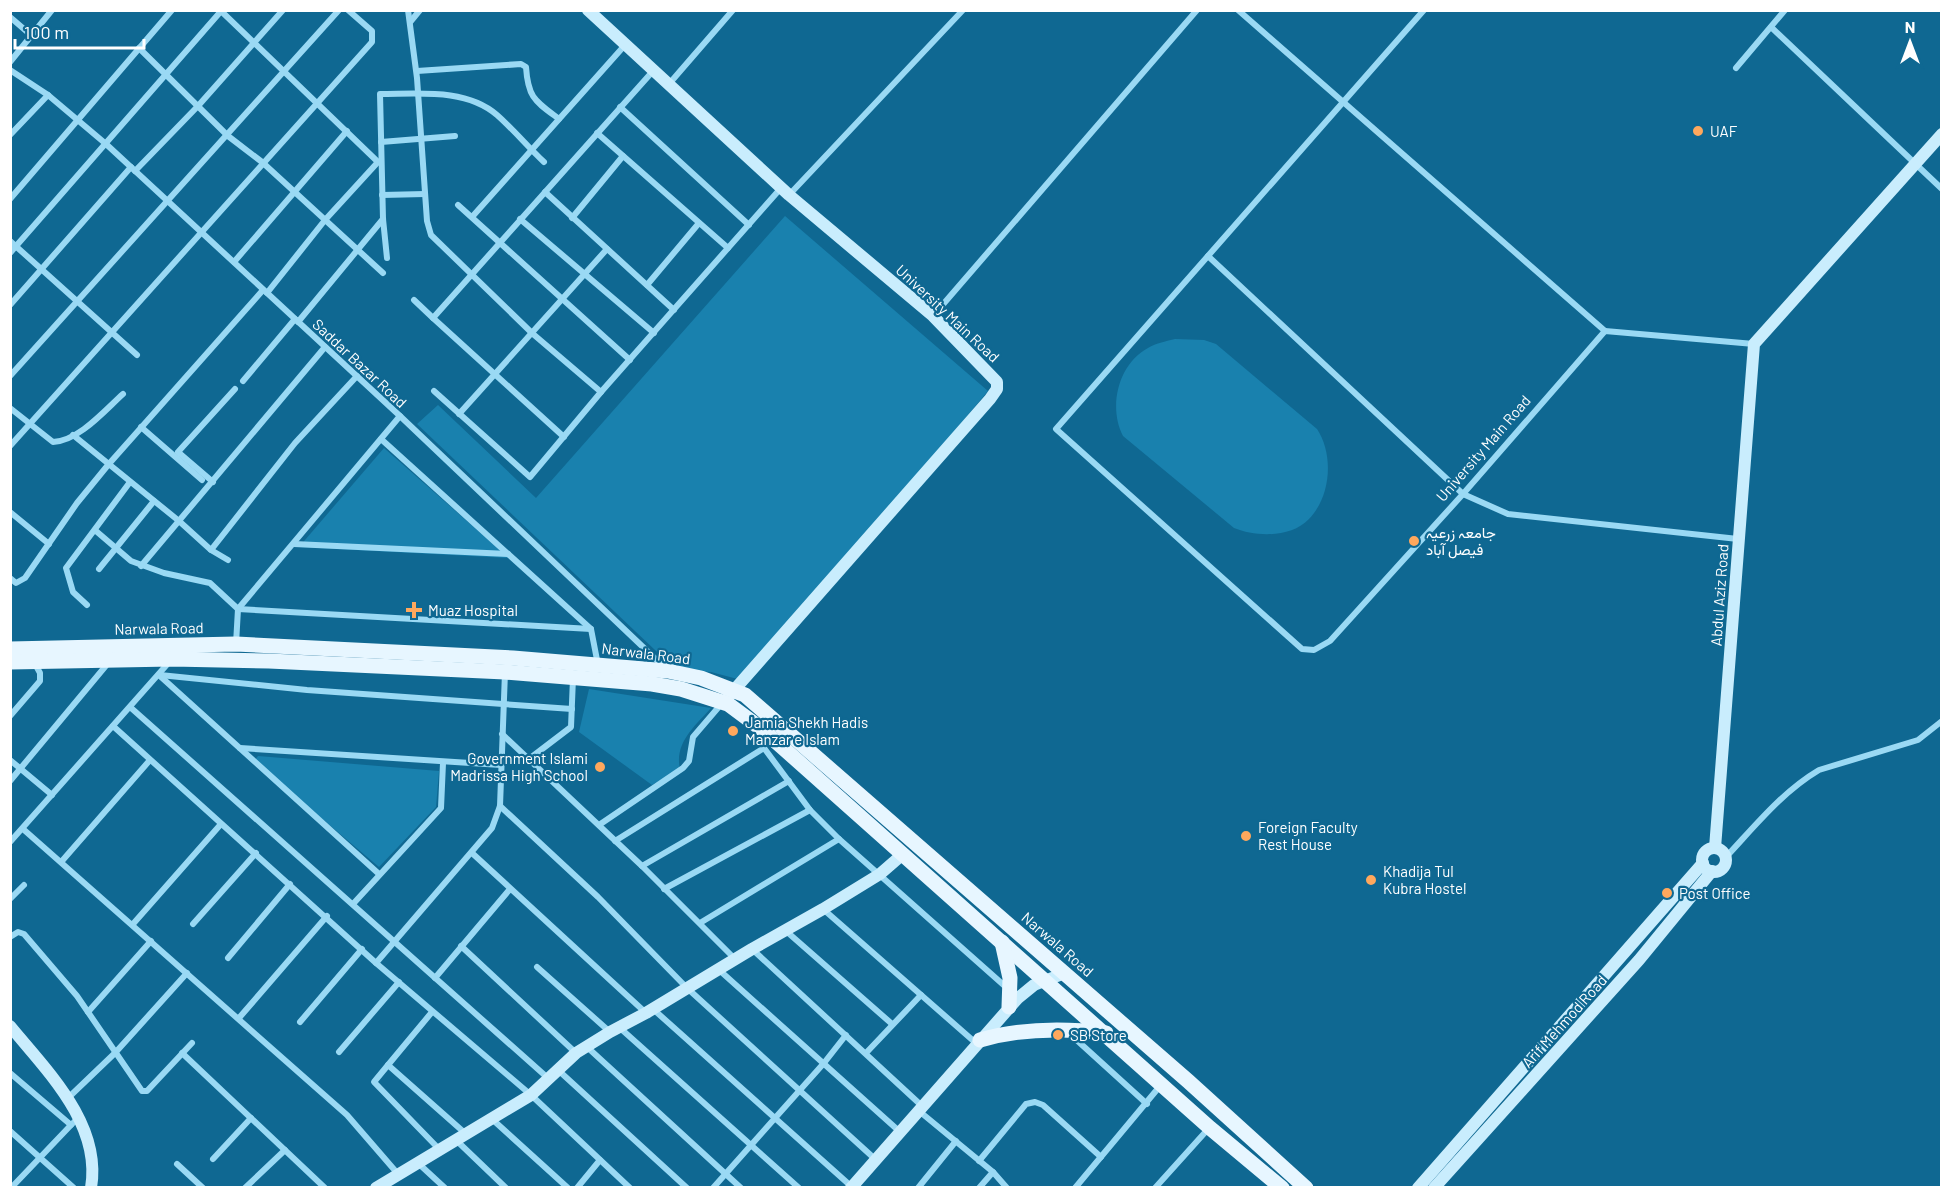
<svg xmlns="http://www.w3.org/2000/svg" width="1952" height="1198" font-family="Barlow,Vazirmatn,sans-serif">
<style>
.green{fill:#1981ae}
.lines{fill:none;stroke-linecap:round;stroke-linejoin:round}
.street{stroke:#9ad9f4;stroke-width:6}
.secondary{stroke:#c9edfd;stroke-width:12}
.primary{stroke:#e7f6ff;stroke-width:15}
.poi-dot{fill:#ffa85d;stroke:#0f6892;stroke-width:2}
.labels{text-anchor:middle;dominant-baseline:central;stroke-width:4.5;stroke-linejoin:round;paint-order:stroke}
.poi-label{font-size:15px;fill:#fff;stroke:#0f6892;text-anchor:start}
.street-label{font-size:15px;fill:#fff;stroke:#0f6892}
</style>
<rect width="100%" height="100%" fill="#0f6892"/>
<g class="green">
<polygon points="785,216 988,391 745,681 711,672 675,669 417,424 438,405 536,498"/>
<path d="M1175,339L1204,340L1216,344L1317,429C1334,455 1331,496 1309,519C1291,538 1256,537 1234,528L1123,436C1108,407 1118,364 1148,348C1156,343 1167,341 1175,339Z"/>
<polygon points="384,448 509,558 299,547"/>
<path d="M589,689L711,708C695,726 674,743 680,769L652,785L579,732Z"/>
<polygon points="258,756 439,771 436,807 379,867 254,761"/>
</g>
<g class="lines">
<g class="street">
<polyline points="220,10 378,162 325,220 267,293"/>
<polyline points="408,10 417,78 427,221 431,235 533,334 601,392"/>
<polyline points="1238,10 1605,331"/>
<polyline points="1424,10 1056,429 1302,649 1314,650 1330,641 1463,494 1605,331 1754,344"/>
<polyline points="10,17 32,36"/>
<polyline points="411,21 420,10"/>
<polyline points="1771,27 1942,189"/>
<polyline points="139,48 228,136 262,162 383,273"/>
<polyline points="10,62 52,10"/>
<polyline points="1736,68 1785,10"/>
<polyline points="10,70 48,95 106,144 400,416 664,667"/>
<path d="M417,71L521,64L526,67C528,98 535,101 559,119"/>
<polyline points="669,84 733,10"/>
<polyline points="620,107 749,225"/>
<polyline points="597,133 728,248"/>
<polyline points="10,135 48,95"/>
<polyline points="381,142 455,136"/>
<polyline points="135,171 198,106 283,10"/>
<polyline points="545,192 674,310"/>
<polyline points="382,195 425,194"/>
<polyline points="789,195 963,10"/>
<polyline points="10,199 172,10"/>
<polyline points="458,205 630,360"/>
<polyline points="472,217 625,45"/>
<polyline points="572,218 623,156"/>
<polyline points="520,219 654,333"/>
<polyline points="10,241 137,355"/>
<polyline points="10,253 222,10"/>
<polyline points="1208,256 1463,494 1508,514 1738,539"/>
<path d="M387,258L383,219L380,94C418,94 466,88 497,115C514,130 528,147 544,162"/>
<polyline points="234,262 347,131"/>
<polyline points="647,285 699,223"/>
<polyline points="414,300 433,318 653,71"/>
<polyline points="10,305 131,167"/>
<polyline points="933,316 1197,10"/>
<polyline points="433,318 564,437"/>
<polyline points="298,322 383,219"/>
<polyline points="10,376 339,10"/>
<polyline points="243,381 295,319"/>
<polyline points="434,391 530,477 601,392 781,188"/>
<path d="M10,408L53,442C79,441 105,410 123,394"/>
<polyline points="459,414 607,249"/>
<polyline points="141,427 202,480"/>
<polyline points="73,435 179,521 211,550 228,560"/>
<polyline points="381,439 591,629 598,665"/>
<polyline points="10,446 372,42 372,31 348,10"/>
<polyline points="213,482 178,452 235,389"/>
<polyline points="10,512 49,544"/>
<polyline points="96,531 131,561 164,573 210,583 238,609 591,629"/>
<polyline points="294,544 508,554"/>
<polyline points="211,550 295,443 357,376"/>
<polyline points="141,566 325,347"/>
<polyline points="99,569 154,501"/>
<polyline points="10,578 16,583 25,578 77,503 108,465 263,290"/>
<polyline points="87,605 73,592 66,568 130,482"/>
<polyline points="236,644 238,609 400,416"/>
<polyline points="160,675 307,690 572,709"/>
<polyline points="160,676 379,874"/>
<polyline points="130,707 549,1079"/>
<polyline points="10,716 40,681 40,673 34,662"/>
<polyline points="113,726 376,963 531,1095 630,1188"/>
<polyline points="502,734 642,866 735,959"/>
<polyline points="240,748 501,765"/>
<polyline points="529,759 571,727 573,678"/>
<polyline points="10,760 52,795"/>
<polyline points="10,781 109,662"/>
<polyline points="500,806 598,897 687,988 875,1159"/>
<polyline points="599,825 683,768 689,761 693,737 723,702"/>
<polyline points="23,829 347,1115 398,1174"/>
<polyline points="615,841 764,748 810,810 839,839 1007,988"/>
<polyline points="10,842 171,660"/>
<polyline points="472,853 646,1013"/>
<path d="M1726,857C1755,826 1782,792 1819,770L1918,740L1942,721"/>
<polyline points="62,861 150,760"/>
<polyline points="642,866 789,781"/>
<polyline points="664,889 810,810"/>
<polyline points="10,899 24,885"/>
<polyline points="353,904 441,808 443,763"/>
<polyline points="823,909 977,1044"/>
<polyline points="700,923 839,839"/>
<polyline points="133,924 221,824"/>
<polyline points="193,924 256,853"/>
<polyline points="786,931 892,1024"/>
<polyline points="10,937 18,932 24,934 77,996 142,1091 147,1091 192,1043"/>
<polyline points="461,946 576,1053"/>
<polyline points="752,949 922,1106"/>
<polyline points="228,958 290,884"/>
<polyline points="376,963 492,828 500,806 505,672"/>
<polyline points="537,967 610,1032"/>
<polyline points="718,969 899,1131"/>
<polyline points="435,978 510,889"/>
<polyline points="653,1009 852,1187"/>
<polyline points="88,1012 151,941"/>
<polyline points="432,1012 388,1065 466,1134"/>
<polyline points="239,1018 327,916"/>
<polyline points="300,1022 362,949"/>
<polyline points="620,1028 799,1188"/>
<polyline points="1070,1034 1147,1104"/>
<polyline points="587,1047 741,1188"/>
<polyline points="339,1052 399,982"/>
<polyline points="182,1053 325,1188"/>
<polyline points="866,1053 921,995"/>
<polyline points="388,1065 374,1082 439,1149"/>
<polyline points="558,1070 687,1188"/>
<polyline points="10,1073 71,1125 78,1118"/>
<polyline points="68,1098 115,1053 187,973"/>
<polyline points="919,1111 993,1172 1007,1188"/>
<polyline points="493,1120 568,1188"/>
<polyline points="10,1131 74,1188"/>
<polyline points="457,1141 506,1188"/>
<polyline points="213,1159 251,1118"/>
<polyline points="979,1161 1026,1104 1035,1102 1043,1105 1101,1157"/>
<polyline points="177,1164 203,1188"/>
<polyline points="419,1164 445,1188"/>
<polyline points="11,1188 71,1125"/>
<polyline points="245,1188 285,1150"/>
<polyline points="577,1188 600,1160"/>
<polyline points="713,1188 824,1063 846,1035"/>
<polyline points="918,1188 956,1141"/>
<polyline points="979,1188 993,1172"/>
<polyline points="1075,1188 1160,1086"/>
<polyline points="1155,1188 1209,1128"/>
</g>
<g class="secondary">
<polyline points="588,10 789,195 933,316 997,382 997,389 990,399 728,697"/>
<polyline points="1715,848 1754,344 1942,134"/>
<circle cx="1714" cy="860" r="12"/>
<path d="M10,1026C47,1071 102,1124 91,1188"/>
<polyline points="376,1188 531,1095 576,1053 610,1032 646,1013 752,949 823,909 880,874 903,854"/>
<polyline points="851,1188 1018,998 1034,985 1065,973"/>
<polyline points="1418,1188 1703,863"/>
<polyline points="1434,1188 1639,960 1712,871"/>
</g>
<g class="primary">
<polyline points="10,649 236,644 513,658 668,671 701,678 745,695 1188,1081 1306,1188"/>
<polyline points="10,662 172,659 269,661 505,672 652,684 681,689 728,704 763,730 1210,1128 1282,1188"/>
<polyline points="1002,942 1010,978 1009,1007"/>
<path d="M980,1040C1021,1028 1064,1028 1106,1033"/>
</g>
</g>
<g class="poi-dot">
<circle cx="1698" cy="131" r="6"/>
<circle cx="1414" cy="541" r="6"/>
<path d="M411 601h6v6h6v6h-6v6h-6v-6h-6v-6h6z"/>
<circle cx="733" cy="731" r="6"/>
<circle cx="600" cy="767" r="6"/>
<circle cx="1246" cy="836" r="6"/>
<circle cx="1371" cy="880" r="6"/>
<circle cx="1667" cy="893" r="6"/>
<circle cx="1058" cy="1035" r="6"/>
</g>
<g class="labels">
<g class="poi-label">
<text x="1710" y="131">UAF</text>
<text x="1426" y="532">جامعہ زرعیہ<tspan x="1426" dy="17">فیصل آباد</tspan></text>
<text x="428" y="610">Muaz Hospital</text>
<text x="745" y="722">Jamia Shekh Hadis<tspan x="745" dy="17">Manzar e Islam</tspan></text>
<text x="588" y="758" text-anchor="end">Government Islami<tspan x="588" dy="17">Madrissa High School</tspan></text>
<text x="1258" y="827">Foreign Faculty<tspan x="1258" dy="17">Rest House</tspan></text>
<text x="1383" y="871">Khadija Tul<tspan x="1383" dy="17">Kubra Hostel</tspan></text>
<text x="1679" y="893">Post Office</text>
<text x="1070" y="1035">SB Store</text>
</g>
<g class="street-label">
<text transform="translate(948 313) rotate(43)">University Main Road</text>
<text transform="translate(360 363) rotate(43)">Saddar Bazar Road</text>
<text transform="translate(1483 448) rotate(-49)">University Main Road</text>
<text transform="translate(1719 595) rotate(-86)">Abdul Aziz Road</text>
<text transform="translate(159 628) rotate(-1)">Narwala Road</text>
<text transform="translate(646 653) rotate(7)">Narwala Road</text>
<text transform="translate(1058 944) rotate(41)">Narwala Road</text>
<text transform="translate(1564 1021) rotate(-48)">Arif Mehmod Road</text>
</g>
</g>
<rect width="1952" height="1198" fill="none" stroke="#ffffff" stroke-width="24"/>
<g transform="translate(1910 42)" stroke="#0f6892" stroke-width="4.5" paint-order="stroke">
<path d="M0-4.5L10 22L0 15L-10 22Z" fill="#ffffff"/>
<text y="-9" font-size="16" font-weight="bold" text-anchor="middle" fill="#ffffff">N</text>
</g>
<path d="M15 39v9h129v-9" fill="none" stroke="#ffffff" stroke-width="3"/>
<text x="24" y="39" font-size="18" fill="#ffffff" stroke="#0f6892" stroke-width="4.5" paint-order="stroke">100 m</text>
</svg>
